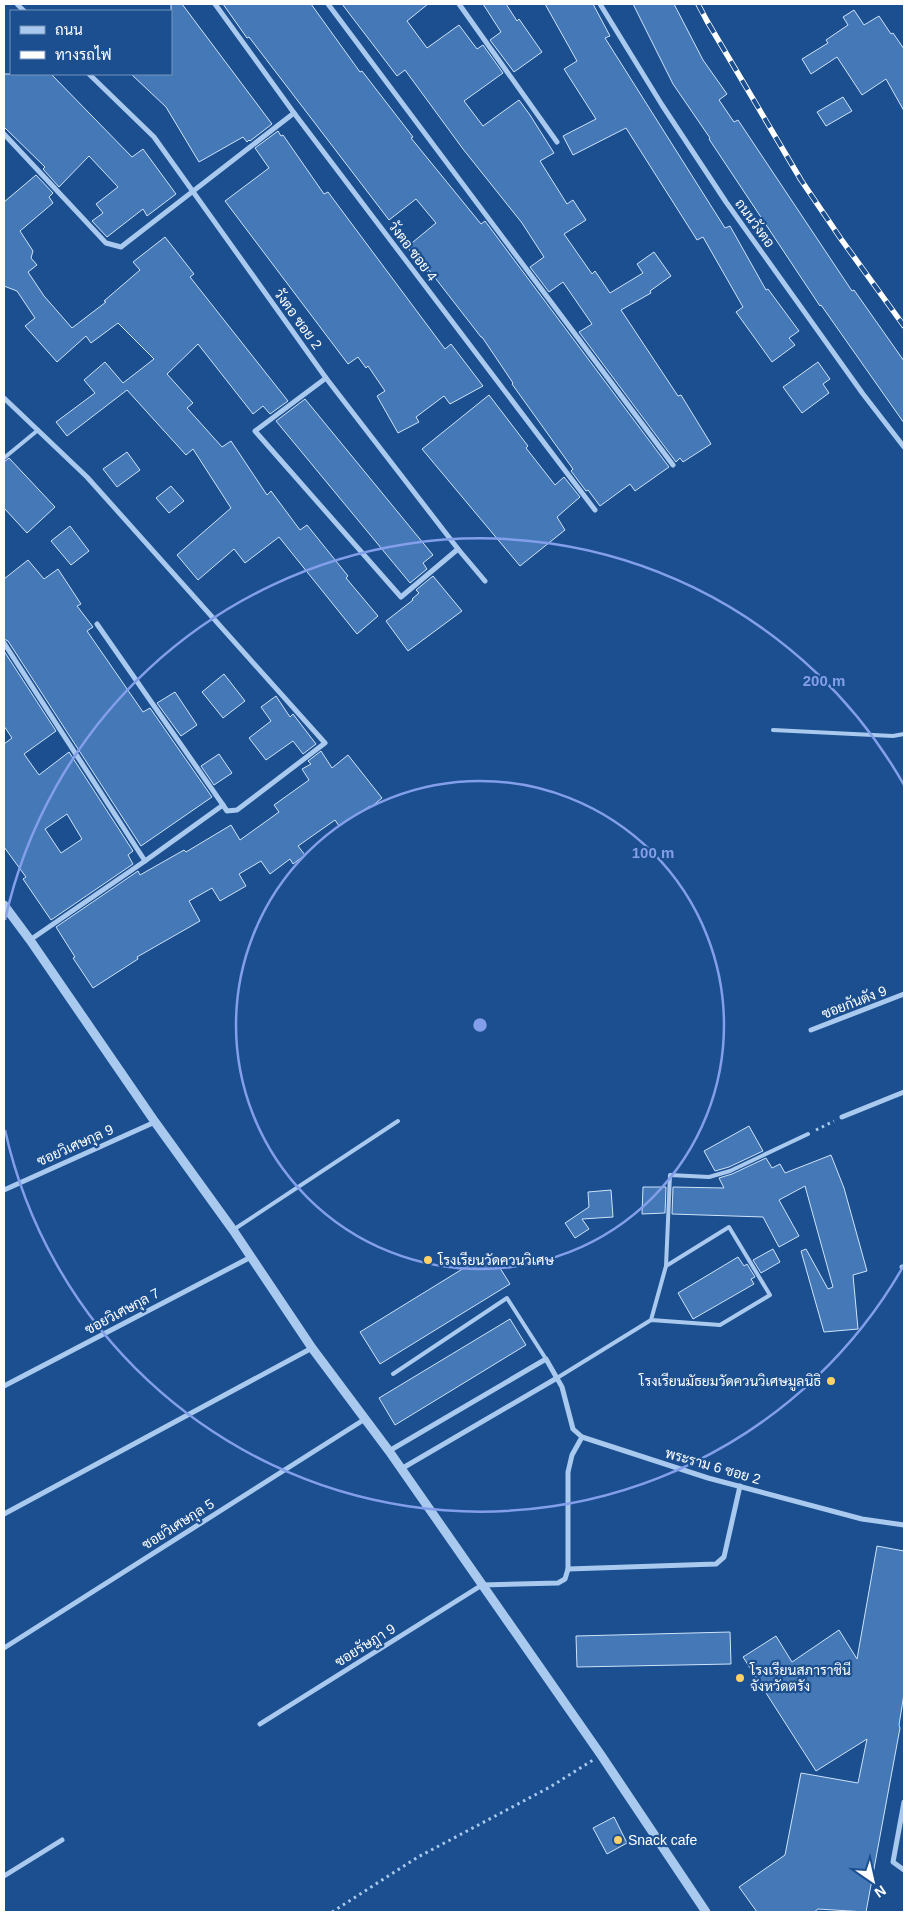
<svg xmlns="http://www.w3.org/2000/svg" width="908" height="1916" font-family="Helvetica,Sarabun,sans-serif">
<style>
.building{fill:#4478b7;stroke:#cfe3fa;fill-rule:evenodd}
.lines{fill:none;stroke-linecap:round;stroke-linejoin:round}
.path{stroke:#a9c9ee;stroke-width:3;stroke-dasharray:2.5 4;stroke-linecap:butt}
.service{stroke:#a9c9ee;stroke-width:4}
.minor{stroke:#a9c9ee;stroke-width:5}
.tertiary{stroke:#a9c9ee;stroke-width:9}
.rail-casing{stroke:#fff;stroke-width:5.5}
.rail{stroke:#1b4f8f;stroke-width:4;stroke-dasharray:11;stroke-linecap:butt}
.ring{fill:none;stroke:#839eea;stroke-width:2.5}
.poi-dot{fill:#ffd166;stroke:#1b4f8f;stroke-width:2}
.labels{text-anchor:middle;dominant-baseline:central;stroke-width:4.5;stroke-linejoin:round;paint-order:stroke}
.street-label{font-size:14px;fill:#fff;stroke:#1b4f8f}
.poi-label{font-size:14px;fill:#fff;stroke:#1b4f8f;text-anchor:start}
.centre{fill:#839eea;stroke:#1b4f8f;stroke-width:2.5}
.ring-label{font-size:15px;text-anchor:middle;font-weight:bold;fill:#839eea;stroke:#1b4f8f;stroke-width:4.5;stroke-linejoin:round;paint-order:stroke}
</style>
<rect width="100%" height="100%" fill="#1b4f8f"/>
<g class="building">
<polygon points="171,4 182,4 272,124 250,141 249,140 247,142 243,137 199,162 166,107 131,74 171,74"/>
<polygon points="223,4 311,4 360,72 362,71 413,137 411,138 481,224 485,221 669,467 635,491 630,484 600,506 588,490 586,491 571,471 573,469 512,384 513,383 482,337 481,337 429,270 427,272 407,247 436,223 416,199 389,220 249,37 247,38"/>
<polygon points="342,4 428,4 407,21 427,48 459,25 477,49 483,45 503,73 464,101 483,126 519,100 530,115 554,153 540,161 567,204 573,200 586,220 564,234 592,274 595,271 610,293 643,273 637,264 654,252 671,276 650,291 651,293 621,310 678,396 681,395 711,444 683,462 680,458 676,462 579,332 592,324 563,282 549,292 530,267 544,257 522,223 463,149 405,70 397,76"/>
<polygon points="483,4 506,4 517,21 519,19 542,52 514,72 490,40 501,32"/>
<polygon points="545,4 593,4 610,36 605,38 725,228 730,226 766,290 768,289 799,331 789,338 795,345 772,362 736,312 743,307 703,237 697,240 626,128 573,155 563,136 596,119 564,69 577,61"/>
<polygon points="633,4 674,4 703,60 727,94 719,100 734,122 738,120 852,291 854,290 904,361 904,423 821,305 820,306 709,139 710,138 673,84"/>
<polygon points="854,10 864,25 879,16 891,34 893,33 904,49 904,111 886,79 862,95 837,57 811,74 802,59 828,43 826,40 848,25 843,17"/>
<polygon points="4,74 51,74 132,157 143,149 176,194 147,216 143,209 107,237 92,221 103,213 96,204 118,187 89,156 59,187 43,169 45,167 4,127"/>
<polygon points="843,97 852,111 826,126 817,112"/>
<polygon points="278,131 281,136 283,135 324,194 328,192 445,349 451,344 483,386 450,404 444,396 416,417 419,422 398,433 377,396 385,391 368,366 366,368 358,357 348,364 225,201 269,168 255,148"/>
<polygon points="36,175 53,193 49,197 53,203 20,231 33,251 31,258 37,265 28,272 44,296 72,328 106,302 104,301 140,270 133,262 165,237 194,274 190,277 288,401 270,414 263,406 253,414 198,344 167,374 193,403 187,408 222,447 231,441 267,495 271,491 300,530 307,525 348,576 346,578 378,616 357,634 279,537 245,563 234,549 198,580 177,555 231,508 193,449 186,455 127,390 67,436 56,422 95,393 84,380 105,362 123,383 154,359 118,323 91,343 86,336 57,362 25,326 35,318 17,291 4,286 4,202"/>
<polygon points="818,362 830,379 823,384 829,393 802,413 783,387"/>
<polygon points="489,395 528,446 526,448 555,485 564,477 580,497 557,517 565,530 520,566 422,449"/>
<polygon points="305,399 433,555 423,563 427,569 410,583 276,421"/>
<polygon points="127,452 140,470 117,487 103,469"/>
<polygon points="9,458 55,507 27,533 4,508 4,462"/>
<polygon points="171,486 184,501 169,513 156,498"/>
<polygon points="70,526 89,551 71,565 51,541"/>
<polygon points="28,560 44,579 58,569 81,604 77,606 93,627 87,631 143,712 150,708 212,797 141,846 8,641 4,639 4,579"/>
<polygon points="433,576 462,611 408,651 386,621 413,600 412,599 419,593 416,590"/>
<path d="M4,651L56,731L24,754L39,775L69,752L133,851L128,855L133,864L51,920L23,879L26,877L4,847V744L12,738L4,726ZM67,814L82,839L61,853L45,829Z"/>
<polygon points="224,674 245,701 223,718 202,692"/>
<polygon points="175,692 197,725 181,736 157,703"/>
<polygon points="276,696 290,717 293,714 316,744 303,754 293,741 266,760 249,738 271,721 261,707"/>
<polygon points="321,751 332,768 348,755 382,798 371,807 370,806 339,826 335,820 298,846 305,855 293,864 290,859 270,874 261,861 239,874 246,886 220,901 212,888 189,901 200,921 137,957 138,959 93,988 73,958 75,957 56,927 138,871 140,875 184,850 186,852 231,825 240,840 279,812 274,805 309,780 302,769 311,764 308,761"/>
<polygon points="219,754 232,773 214,785 201,766"/>
<polygon points="749,1126 763,1151 729,1167 715,1171 704,1151"/>
<polygon points="831,1155 844,1188 867,1271 853,1275 858,1329 824,1332 801,1251 806,1249 828,1289 833,1287 805,1186 779,1200 799,1236 779,1247 763,1217 672,1214 673,1187 724,1188 719,1178 732,1174 766,1158 772,1168 780,1164 785,1173"/>
<polygon points="643,1187 666,1187 665,1213 642,1214"/>
<polygon points="611,1190 613,1217 582,1219 589,1229 575,1238 565,1223 589,1207 588,1192"/>
<polygon points="773,1249 780,1262 761,1273 753,1260"/>
<polygon points="490,1252 510,1284 380,1364 360,1332"/>
<polygon points="738,1257 744,1266 747,1264 755,1277 751,1279 754,1284 693,1319 678,1293"/>
<polygon points="510,1319 526,1345 395,1425 379,1398"/>
<polygon points="877,1546 904,1551 904,1694 899,1725 900,1728 866,1912 818,1909 814,1912 757,1912 739,1887 785,1855 801,1773 858,1783 867,1739 816,1771 743,1657 776,1636 792,1662 839,1630 857,1659"/>
<polygon points="730,1632 731,1664 577,1667 576,1636"/>
<polygon points="614,1817 627,1843 607,1854 593,1828"/>
</g>
<g class="lines">
<g class="path">
<polyline points="816,1130 834,1121"/>
<polyline points="332,1912 418,1857 550,1787 593,1760"/>
</g>
<g class="service">
<polyline points="4,458 38,430"/>
<polyline points="773,730 893,736 904,734"/>
<polyline points="233,1230 398,1121"/>
<polyline points="666,1266 670,1175 709,1177 730,1171 808,1134"/>
<polyline points="393,1374 507,1298 546,1359"/>
<polyline points="557,1378 651,1320 666,1266 729,1227 770,1295 720,1325 651,1320"/>
</g>
<g class="minor">
<polyline points="17,4 24,11"/>
<polyline points="215,4 294,113 595,510"/>
<polyline points="328,4 673,465"/>
<polyline points="459,4 557,142"/>
<polyline points="600,4 662,105 726,202 863,394 904,447"/>
<polyline points="89,74 154,137 326,378 458,549 485,581"/>
<polyline points="4,134 106,243 121,247 294,113"/>
<polyline points="326,378 255,431 401,597 458,549"/>
<polyline points="4,398 87,477 325,743 237,810 227,811 223,805"/>
<polyline points="4,643 145,861"/>
<polyline points="30,940 145,861 223,805 97,624"/>
<polyline points="811,1030 904,994"/>
<polyline points="842,1117 904,1092"/>
<polyline points="4,1190 155,1122"/>
<polyline points="902,1267 904,1267"/>
<polyline points="4,1386 251,1257"/>
<polyline points="389,1451 546,1359 562,1387 573,1429 582,1437 708,1478 862,1519 904,1525"/>
<polyline points="401,1469 557,1378"/>
<polyline points="4,1514 312,1348"/>
<polyline points="568,1569 716,1564 724,1557 740,1486"/>
<polyline points="4,1648 365,1419"/>
<polyline points="260,1724 482,1585 558,1583 565,1579 568,1569 568,1472 572,1455 582,1437"/>
<polyline points="904,1802 893,1862 904,1870"/>
<polyline points="4,1876 62,1840"/>
</g>
<polyline class="tertiary" points="4,905 30,940 155,1122 233,1230 312,1348 389,1451 601,1755 706,1912"/>
<defs>
<polyline id="rail" points="698,4 707,21 801,180 841,239 904,326"/>
</defs>
<use href="#rail" class="rail-casing"/>
<use href="#rail" class="rail"/>
</g>
<g class="ring">
<circle cx="480" cy="1025" r="244"/>
<path d="M904 1265A487 487 0 0 1 5 1130M5 920A487 487 0 0 1 904 785"/>
</g>
<g class="poi-dot">
<circle cx="428" cy="1260" r="5"/>
<circle cx="831" cy="1381" r="5"/>
<circle cx="740" cy="1678" r="5"/>
<circle cx="618" cy="1840" r="5"/>
</g>
<g class="labels">
<g class="street-label">
<text transform="translate(755 223) rotate(54)">ถนนวังตอ</text>
<text transform="translate(413 251) rotate(53)">วังตอ ซอย 4</text>
<text transform="translate(298 319) rotate(54)">วังตอ ซอย 2</text>
<text transform="translate(854 1002) rotate(-21)">ซอยกันตัง 9</text>
<text transform="translate(75 1145) rotate(-24)">ซอยวิเศษกุล 9</text>
<text transform="translate(122 1311) rotate(-28)">ซอยวิเศษกุล 7</text>
<text transform="translate(713 1466) rotate(16)">พระราม 6 ซอย 2</text>
<text transform="translate(178 1524) rotate(-32)">ซอยวิเศษกุล 5</text>
<text transform="translate(365 1645) rotate(-32)">ซอยรัษฎา 9</text>
</g>
<g class="poi-label">
<text x="438" y="1260">โรงเรียนวัดควนวิเศษ</text>
<text x="821" y="1381" text-anchor="end">โรงเรียนมัธยมวัดควนวิเศษมูลนิธิ</text>
<text x="750" y="1670">โรงเรียนสภาราชินี<tspan x="750" dy="16">จังหวัดตรัง</tspan></text>
<text x="628" y="1840">Snack cafe</text>
</g>
</g>
<circle cx="480" cy="1025" r="8" class="centre"/>
<g class="ring-label">
<text x="824" y="686">200 m</text>
<text x="653" y="858">100 m</text>
</g>
<rect width="908" height="1916" fill="none" stroke="#ffffff" stroke-width="10"/>
<rect x="10" y="10" width="162" height="65" fill="#1b4f8f" stroke="#7695bc"/>
<rect x="20" y="26" width="25" height="8" fill="#a9c9ee" stroke="#7695bc"/>
<text x="55" y="35" font-size="15" fill="#ffffff">ถนน</text>
<rect x="20" y="51" width="25" height="8" fill="#ffffff" stroke="#7695bc"/>
<text x="55" y="60" font-size="15" fill="#ffffff">ทางรถไฟ</text>
<g transform="translate(873 1881) rotate(146)" stroke="#1b4f8f" stroke-width="4" paint-order="stroke">
<path d="M0-4L9 19L0 12L-9 19Z" fill="#ffffff"/>
<text y="-8" font-size="14" font-weight="bold" text-anchor="middle" fill="#ffffff">N</text>
</g>
</svg>
